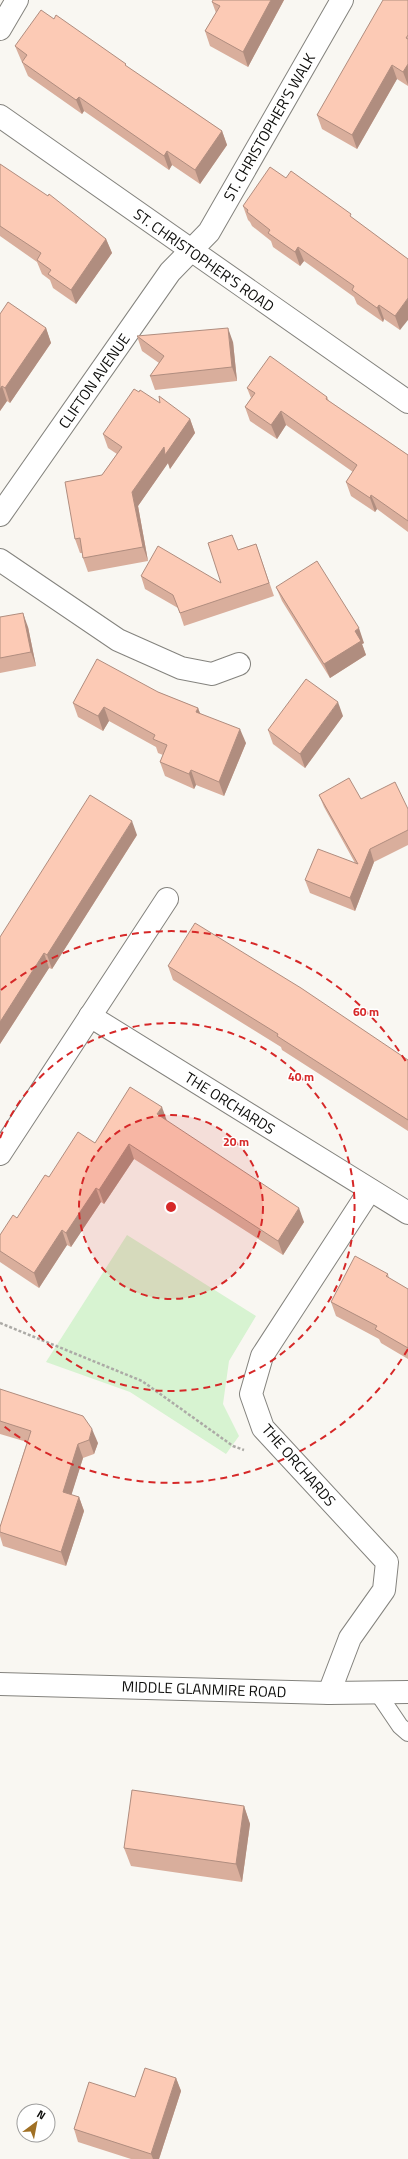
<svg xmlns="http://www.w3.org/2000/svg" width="408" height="2159" font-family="'Titillium Web',sans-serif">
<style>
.green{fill:#d7f3d1}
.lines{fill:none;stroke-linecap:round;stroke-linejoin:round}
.lane-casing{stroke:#84837e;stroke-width:18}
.street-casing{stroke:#84837e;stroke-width:24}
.path{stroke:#acaaa6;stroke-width:2.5;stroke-dasharray:3 2;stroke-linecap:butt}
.lane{stroke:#fff;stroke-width:16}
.street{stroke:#fff;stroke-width:22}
.wall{fill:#d9ae9c}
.shaded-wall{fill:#b08d7f}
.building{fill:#fccab5;stroke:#b08d7f}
.ring{fill:none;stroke:#d62828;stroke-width:2;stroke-dasharray:7 5}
.labels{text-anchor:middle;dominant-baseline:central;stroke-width:3;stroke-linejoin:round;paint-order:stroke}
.street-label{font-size:15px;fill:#0d0d0b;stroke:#fff}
.centre{fill:#d62828;stroke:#fff;stroke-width:2}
.ring-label{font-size:12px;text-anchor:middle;font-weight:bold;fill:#d62828;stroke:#fff;stroke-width:3;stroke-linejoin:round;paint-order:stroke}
</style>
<rect width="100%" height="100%" fill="#f9f7f2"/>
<polygon class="green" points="127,1235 256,1316 229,1361 223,1404 239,1436 226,1454 130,1392 46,1362"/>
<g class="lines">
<defs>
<polyline id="lane" points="377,1692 400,1726 408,1733"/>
<g id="street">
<polyline points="0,29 17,0"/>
<polyline points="0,116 408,402"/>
<polyline points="0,515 170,272 209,232 342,0"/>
<polyline points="0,560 118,640 181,668 212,674 239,664"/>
<polyline points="90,1016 408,1213"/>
<polyline points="0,1154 167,899"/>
<polyline points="0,1684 329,1693 408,1692"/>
<polyline points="329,1693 350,1638 384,1590 387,1562 263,1428 251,1394 262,1356 370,1190"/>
</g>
</defs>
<use href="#lane" class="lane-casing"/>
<use href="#street" class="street-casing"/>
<polyline class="path" points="0,1323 142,1381 233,1446 244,1450"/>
<use href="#lane" class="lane"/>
<use href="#street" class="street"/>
</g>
<g class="wall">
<polygon points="284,0 248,67 210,46 205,31 216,13 212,2"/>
<polygon points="408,0 408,86 397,79 357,149 322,129 317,115"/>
<polygon points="15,46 127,67 222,131 227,145 200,184 172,165 169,170 84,111 82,114 28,76 22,62 21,60"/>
<polygon points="0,164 106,239 112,253 76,304 53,288 50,280 42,274 37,262 0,236"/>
<polygon points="286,178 352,218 408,259 400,330 384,319 383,322 357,304 354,297 304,261 300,266 273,247 271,241 252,226 250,222 248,220 243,206"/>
<polygon points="0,314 46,328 51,343 10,403 7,401 0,411"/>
<polygon points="137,336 233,342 237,381 155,390 150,376 159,363 142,351"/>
<polygon points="247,388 327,397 329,401 408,455 408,532 377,509 375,512 351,496 346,482 353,472 286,425 277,439 250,421 245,407 251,398"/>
<polygon points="160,403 190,419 195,433 170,469 168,463 138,506 148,561 88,572 83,558 82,553 80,553 75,539 102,475 117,454 108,448 103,434"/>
<polygon points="256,544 274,596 184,626 178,608 145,589 141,576 221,583 238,550"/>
<polygon points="276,587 364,643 362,644 366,655 330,678 282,601"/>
<polygon points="0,617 28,627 36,666 0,673"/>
<polygon points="158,692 198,708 200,713 246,743 224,796 196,785 194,789 165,776 160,762 163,755 158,753 156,747 109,721 103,731 78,717 73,703"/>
<polygon points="343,716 305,768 273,744 268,730"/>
<polygon points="319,795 361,799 408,809 408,845 374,862 355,911 310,893 305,880 355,863 324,807"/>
<polygon points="137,835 52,969 49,968 0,1044 0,937"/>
<polygon points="168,966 408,1060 408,1131 282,1050 281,1047 173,980"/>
<polygon points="167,1121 304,1222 283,1255 134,1159 104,1204 101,1202 71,1247 67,1245 39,1288 0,1262 0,1235 17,1218 49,1177 95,1143"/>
<polygon points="388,1274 389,1278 408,1289 408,1359 381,1343 379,1339 336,1316 331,1302"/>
<polygon points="0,1389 98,1443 94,1454 83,1458 71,1495 79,1497 84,1511 66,1566 3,1546 0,1536 0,1527 27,1442 0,1434"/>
<polygon points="244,1806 250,1824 242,1882 131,1866 124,1848"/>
<polygon points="176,2078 181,2091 159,2159 131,2159 78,2142 74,2129 135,2097"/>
</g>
<g class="shaded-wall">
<polygon points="271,0 284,0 248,67 243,52"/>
<polygon points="408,64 408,85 403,72"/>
<polygon points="392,65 397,79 357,149 352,135"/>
<polygon points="79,97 84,111 82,114 76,100"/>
<polygon points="222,131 227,145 200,184 195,170"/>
<polygon points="167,151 172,165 169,170 164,156"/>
<polygon points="106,239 112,253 76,304 71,290"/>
<polygon points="298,247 304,261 300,266 295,252"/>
<polygon points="408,298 408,320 400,330 395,316"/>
<polygon points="379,305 384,319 383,322 377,308"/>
<polygon points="46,328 51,343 10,403 5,388"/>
<polygon points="228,328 233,342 237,381 232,367"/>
<polygon points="2,386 7,401 0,411 0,389"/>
<polygon points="281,411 286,425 277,439 271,425"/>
<polygon points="190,419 195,433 170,469 168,463 138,506 148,561 143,547 132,492 164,447"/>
<polygon points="371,495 377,509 375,512 370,498"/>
<polygon points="23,613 28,627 36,666 31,652"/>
<polygon points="359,628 364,643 362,644 366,655 330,678 324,664 355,631"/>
<polygon points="338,702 343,716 305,768 300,754"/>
<polygon points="104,707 109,721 103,731 98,716"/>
<polygon points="198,708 203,722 196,712"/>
<polygon points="240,729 246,743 224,796 219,782"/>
<polygon points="191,770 196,785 194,789 189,774"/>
<polygon points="132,821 137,835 52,969 47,955"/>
<polygon points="370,849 374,862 355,911 350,898"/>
<polygon points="44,953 49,968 0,1044 0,1022"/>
<polygon points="162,1107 167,1121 157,1114"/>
<polygon points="129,1144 134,1159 104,1204 99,1190"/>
<polygon points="96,1188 101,1202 71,1247 66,1233"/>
<polygon points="299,1208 304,1222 283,1255 278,1241"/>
<polygon points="62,1230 67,1245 39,1288 34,1273"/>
<polygon points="92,1429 98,1443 94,1454 89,1440"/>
<polygon points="78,1444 83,1458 68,1506 63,1492"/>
<polygon points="79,1497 84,1511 66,1566 61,1552"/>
<polygon points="244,1806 250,1824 242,1882 236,1864"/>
<polygon points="176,2078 181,2091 159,2159 153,2159 151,2154"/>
</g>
<g class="building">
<polygon points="213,0 271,0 243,52 205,31 220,6 212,2"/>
<polygon points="383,0 408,0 408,35 406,38 408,39 408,64 403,72 392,65 352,135 317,115"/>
<polygon points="41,10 54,19 56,15 126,64 125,65 222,131 195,170 167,151 164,156 79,97 76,100 22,62 27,55 15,46"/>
<polygon points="0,164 48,196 49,194 106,239 71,290 48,274 51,270 37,260 41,253 0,226"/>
<polygon points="270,167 286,178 291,171 351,214 350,216 408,259 408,298 395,316 379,305 377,308 352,290 354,286 298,247 295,252 268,233 270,230 247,212 248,210 243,206"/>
<polygon points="8,302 46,328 5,388 2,386 0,389 0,314"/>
<polygon points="228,328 232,367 150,376 164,356 137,336"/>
<polygon points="270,356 327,397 326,399 408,455 408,521 371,495 370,498 346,482 357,465 281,411 271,425 245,407 255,393 247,388"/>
<polygon points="134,389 139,392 140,390 160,403 159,396 190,419 165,455 164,447 132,492 143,547 83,558 80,538 75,539 65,482 102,475 122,447 103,434"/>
<polygon points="232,535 238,550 256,544 269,583 180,613 173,595 141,576 158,546 221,583 208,543"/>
<polygon points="317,561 359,628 355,631 361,641 324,664 276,587"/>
<polygon points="23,613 31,652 0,658 0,617"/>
<polygon points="97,659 158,692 198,708 196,712 240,729 219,782 191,770 189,774 160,762 167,745 153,739 155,735 104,707 98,716 73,703"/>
<polygon points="306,679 338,702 300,754 268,730"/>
<polygon points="349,778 361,799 395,782 408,809 408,830 370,849 350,898 305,880 318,849 358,864 319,795"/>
<polygon points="90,795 132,821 47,955 44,953 0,1022 0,937"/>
<polygon points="195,923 301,988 408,1060 408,1120 277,1036 278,1034 168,966"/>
<polygon points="130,1087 162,1107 157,1114 299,1208 278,1241 129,1144 99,1190 96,1188 66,1233 62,1230 34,1273 0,1251 0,1235 13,1215 17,1218 45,1175 49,1177 78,1132 95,1143"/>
<polygon points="355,1256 388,1274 386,1276 408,1289 408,1348 375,1329 377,1326 331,1302"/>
<polygon points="0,1389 83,1416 92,1429 89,1440 78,1444 63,1492 79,1497 61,1552 0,1532 0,1527 31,1431 0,1421"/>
<polygon points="132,1790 244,1806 236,1864 124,1848"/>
<polygon points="145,2068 176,2078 151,2154 74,2129 89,2082 135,2097"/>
</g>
<circle cx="171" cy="1207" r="92" fill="#d62828" fill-opacity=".12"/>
<g class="ring">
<circle cx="171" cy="1207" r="92"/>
<path d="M0 1138A184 184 0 1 1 0 1276"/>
<path d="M408 1349A276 276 0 0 1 1 1424M1 990A276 276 0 0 1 408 1065"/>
</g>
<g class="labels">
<g class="street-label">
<text transform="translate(269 127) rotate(-60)">ST. CHRISTOPHER'S WALK</text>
<text transform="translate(204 260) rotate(35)">ST. CHRISTOPHER'S ROAD</text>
<text transform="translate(94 381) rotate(-55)">CLIFTON AVENUE</text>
<text transform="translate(230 1103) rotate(32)">THE ORCHARDS</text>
<text transform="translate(299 1465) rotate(49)">THE ORCHARDS</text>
<text transform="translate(204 1689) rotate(2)">MIDDLE GLANMIRE ROAD</text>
</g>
</g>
<circle cx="171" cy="1207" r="6" class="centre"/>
<g class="ring-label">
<text x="366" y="1016">60 m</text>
<text x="301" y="1081">40 m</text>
<text x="236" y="1146">20 m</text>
</g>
<g transform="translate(36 2123) rotate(32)"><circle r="19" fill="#ffffff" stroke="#9e9e9d"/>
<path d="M0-3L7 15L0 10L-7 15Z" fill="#a07024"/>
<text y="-6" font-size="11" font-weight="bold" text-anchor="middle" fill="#0d0d0b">N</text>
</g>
</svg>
